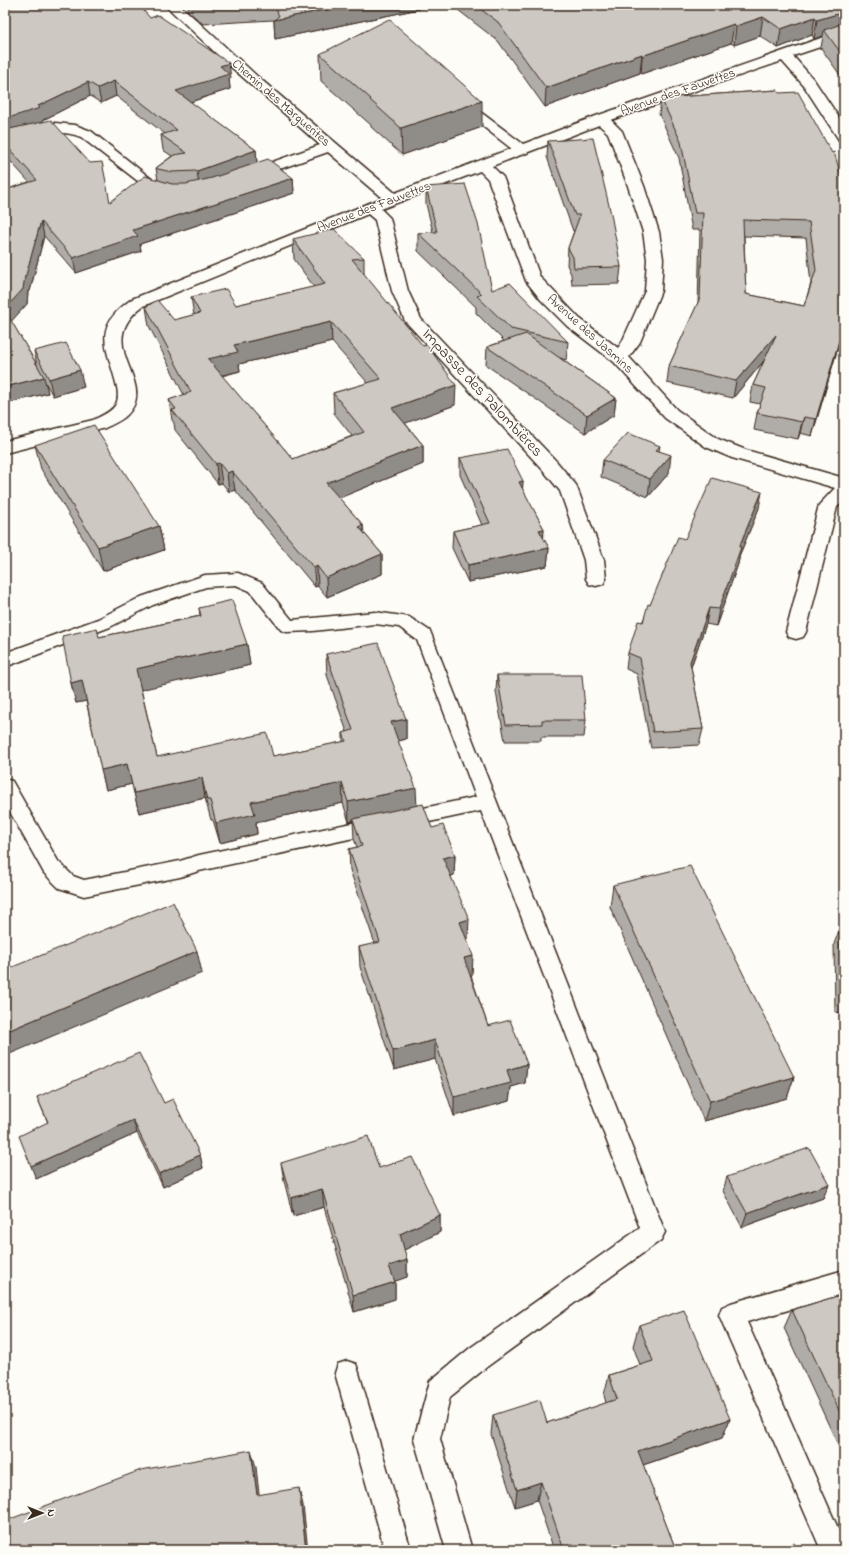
<svg xmlns="http://www.w3.org/2000/svg" width="849" height="1555" font-family="'Indie Flower',sans-serif">
<style>
.lines{fill:none;stroke-linecap:round;stroke-linejoin:round}
.service-casing{stroke:#3b2a1e;stroke-width:3}
.minor-casing{stroke:#3b2a1e;stroke-width:3}
.service{fill:#fdfcf7;fill-rule:evenodd}
.minor{fill:#fdfcf7;fill-rule:evenodd}
.wall{fill:#b0aca7;stroke:#3b2a1e;fill-rule:evenodd}
.shaded-wall{fill:#908c88;stroke:#3b2a1e}
.building{fill:#cdc8c2;stroke:#3b2a1e;fill-rule:evenodd}
.labels{text-anchor:middle;dominant-baseline:central;stroke-width:3;stroke-linejoin:round;paint-order:stroke}
.far-street-label{font-size:13px;fill:#3b2a1e;stroke:#fdfcf7}
.street-label{font-size:16px;fill:#3b2a1e;stroke:#fdfcf7}
</style>
<rect width="100%" height="100%" fill="#fdfcf7"/>
<filter id="ink" filterUnits="userSpaceOnUse"><feTurbulence type="fractalNoise" baseFrequency=".025" numOctaves="2"/><feDisplacementMap in="SourceGraphic" scale="8" xChannelSelector="R" yChannelSelector="G"/><feConvolveMatrix kernelMatrix="1 2 1 2 8 2 1 2 1" color-interpolation-filters="sRGB"/></filter>
<g filter="url(#ink)">
<g class="lines">
<defs>
<g id="service">
<polygon points="475,110 479,111 527,147 529,150 527,153 517,153 471,117 469,114 471,111"/>
<polygon points="238,573 262,583 292,620 375,612 409,617 430,631 665,1232 661,1240 488,1366 450,1397 440,1439 472,1550 446,1550 414,1439 430,1381 470,1348 640,1228 481,811 199,871 180,877 84,896 59,888 44,873 5,803 5,779 12,781 58,861 73,876 84,880 180,861 199,855 476,797 417,640 399,627 375,624 313,631 287,632 281,630 250,591 236,585 206,587 153,605 110,627 5,667 5,653 98,619 141,597 205,575"/>
<polygon points="844,1270 844,1294 747,1322 844,1542 844,1550 821,1550 719,1315 722,1307 731,1303"/>
<polygon points="347,1361 356,1364 359,1373 411,1550 385,1550 335,1373 338,1364"/>
</g>
<g id="minor">
<path d="M165,5H180L258,77L395,193L596,116L844,30V39L793,56L814,80L844,125V141L839,140L804,86L782,61L611,120L622,131L644,186L659,232L663,259L661,291L640,342L629,357L677,410L718,439L746,450L844,478V501L837,507L806,632L803,637L796,639L789,637L786,632L819,505L835,488L732,458L706,447L665,418L614,362L567,326L541,300L526,281L488,179L480,171L381,209L390,218L408,291L421,319L557,462L576,485L604,560L606,579L603,584L596,586L589,584L586,579L584,560L560,491L543,470L405,321L392,291L375,220L368,214L143,306C90,345 160,382 127,415C121,421 113,424 105,428L5,453V441L93,420C101,416 112,412 116,404C119,398 118,390 116,383C106,345 92,327 132,299L382,198L328,152L254,178L249,180L244,178L241,175L244,172L320,145L221,58ZM599,125L608,133L628,186L643,232L647,259L645,291L622,342L618,348L579,318L540,277L503,177L492,166Z"/>
<path d="M55,123L75,125L91,131L159,185L165,188L172,190L175,193L172,196L167,198L157,196L81,137C52,126 33,139 5,145V136L30,128Z"/>
</g>
</defs>
<use href="#service" class="service-casing"/>
<use href="#minor" class="minor-casing"/>
<use href="#service" class="service"/>
<use href="#minor" class="minor"/>
</g>
<g class="wall">
<path d="M5,5L150,18L231,78H229L230,89L190,102L256,150L257,163L293,178L294,193L140,244L141,251L76,273L44,236L30,291H28L27,304L11,321L37,365L34,351L84,387L53,396L45,382L48,393L5,404V190L29,182L5,155ZM90,96L101,103L116,96L165,134L161,135L163,150L172,156L156,168L158,180L110,202L43,122V120Z"/>
<polygon points="188,5 438,5 275,39 274,21 273,20 203,24 188,11"/>
<polygon points="458,5 844,5 844,77 843,75 840,75 821,48 823,36 814,39 812,35 778,48 760,36 734,45 731,43 641,74 640,73 545,107 498,41 458,10"/>
<polygon points="320,54 482,127 402,155 371,127 371,125 321,81"/>
<path d="M777,90L844,327L812,436L800,433L798,439L754,430L757,413L760,404L750,402L753,385L764,361L733,398L667,383L669,366L698,303L700,230H692L679,158L659,114L661,98ZM744,236L806,238L811,283L804,306L746,294Z"/>
<polygon points="548,141 621,267 619,284 572,285 571,274 567,265 568,248 574,231 573,231 547,157"/>
<polygon points="426,187 492,290 568,342 566,360 560,358 616,398 614,415 585,433 486,365 487,347 504,341 476,313 476,307 418,251 418,233 433,232 426,204"/>
<path d="M293,239L364,258V274L455,405L405,423L423,445V464L339,498L363,525L364,533L382,554V574L327,597L318,586L315,587L235,490L229,492L222,483L218,484L175,430L174,423L172,420L169,400L184,395L149,326L146,307L174,320L194,315L191,297L236,305L314,287L294,259ZM332,342L368,383L333,393L334,413L352,436L293,459L222,376L240,371L239,364Z"/>
<polygon points="35,445 159,526 164,550 103,571 41,469"/>
<polygon points="660,446 659,451 669,473 648,497 601,477 603,460"/>
<polygon points="460,458 523,481 522,489 544,529 543,538 549,548 547,566 468,582 452,548 453,531 482,525 460,475"/>
<polygon points="759,508 740,554 738,564 716,626 706,624 691,667 703,729 699,745 651,748 637,674 626,669 628,653 650,605 685,539"/>
<polygon points="199,608 247,644 250,665 141,689 157,757 273,756 343,742 343,733 347,732 327,675 326,654 406,719 406,739 398,741 417,805 432,828 455,855 454,875 451,876 468,939 467,940 472,976 471,976 488,1026 527,1064 525,1083 511,1087 509,1101 454,1116 435,1059 394,1070 360,967 359,947 375,944 350,870 349,849 357,847 354,839 353,821 349,822 343,803 256,822 257,834 220,843 213,820 211,820 205,798 139,813 132,784 106,790 86,701 76,703 71,683 99,637 200,616"/>
<polygon points="497,675 586,720 584,737 541,737 541,741 505,741 496,692"/>
<polygon points="613,885 794,1077 787,1098 704,1121 610,907"/>
<polygon points="840,928 844,929 844,1013 835,1012 834,944"/>
<polygon points="37,1097 164,1103 200,1155 203,1168 163,1187 137,1133 36,1179 48,1123"/>
<polygon points="281,1163 379,1168 440,1215 440,1232 404,1250 407,1260 407,1277 395,1281 395,1299 354,1312 324,1207 293,1216 284,1181"/>
<polygon points="727,1177 829,1184 823,1198 742,1227 723,1191"/>
<polygon points="844,1294 844,1458 784,1328 792,1310"/>
<polygon points="639,1325 730,1419 722,1438 643,1465 676,1550 554,1550 537,1500 515,1507 491,1434 493,1415 547,1423 606,1403 604,1395 609,1375 640,1365 633,1346"/>
</g>
<g class="shaded-wall">
<polygon points="349,5 438,5 275,39 274,20"/>
<polygon points="844,12 844,29 824,30 823,36 814,39 817,20"/>
<polygon points="763,17 760,36 734,45 736,26"/>
<polygon points="815,17 812,35 778,48 781,29"/>
<polygon points="734,24 731,43 641,74 642,56"/>
<polygon points="642,54 640,73 545,107 546,88"/>
<polygon points="229,63 231,78 229,78 230,89 178,106 176,91 220,66"/>
<polygon points="114,81 116,96 101,103 98,88"/>
<polygon points="88,82 90,96 43,120 43,123 5,134 5,119 38,106"/>
<polygon points="482,101 482,127 402,155 401,128"/>
<polygon points="256,150 257,165 199,186 197,171"/>
<polygon points="293,178 294,193 140,244 141,251 76,273 73,258 133,230"/>
<polygon points="41,221 44,236 30,291 28,291 27,304 8,325 5,312 5,309 25,276"/>
<polygon points="331,322 332,342 239,364 240,371 210,378 208,359 234,345"/>
<polygon points="844,324 844,327 812,436 816,419"/>
<polygon points="776,335 772,351 733,398 736,381"/>
<polygon points="80,370 84,387 53,396 49,379"/>
<polygon points="44,377 48,393 5,404 5,387"/>
<polygon points="456,385 455,405 392,428 392,408"/>
<polygon points="616,398 614,415 585,433 587,415"/>
<polygon points="804,417 800,433 798,439 802,422"/>
<polygon points="423,445 423,464 327,503 326,483"/>
<polygon points="671,455 669,473 648,497 650,479"/>
<polygon points="219,463 222,483 218,484 216,464"/>
<polygon points="232,471 235,490 229,492 227,473"/>
<polygon points="523,481 522,499 519,482"/>
<polygon points="762,492 759,508 740,554 738,564 716,626 719,609 739,547"/>
<polygon points="363,525 364,545 359,527"/>
<polygon points="159,526 164,550 103,571 98,547"/>
<polygon points="544,529 543,547 539,530"/>
<polygon points="549,548 547,566 468,582 468,565"/>
<polygon points="382,554 382,574 327,597 326,578"/>
<polygon points="317,566 318,586 315,587 314,568"/>
<polygon points="709,608 706,624 687,678 690,662"/>
<polygon points="247,644 250,665 140,690 136,669"/>
<polygon points="82,680 87,701 76,703 71,683"/>
<polygon points="406,719 406,739 392,743 391,722"/>
<polygon points="127,764 132,784 106,790 101,770"/>
<polygon points="202,778 205,798 139,813 134,793"/>
<polygon points="342,783 343,803 256,822 257,834 220,843 216,823 251,802"/>
<polygon points="416,788 417,808 353,819 353,821 349,822 348,802"/>
<polygon points="455,855 454,875 443,878 443,858"/>
<polygon points="469,919 468,939 459,942 460,922"/>
<polygon points="197,951 202,973 5,1056 5,1032"/>
<polygon points="473,956 472,976 464,978 464,958"/>
<polygon points="435,1040 435,1059 394,1070 393,1051"/>
<polygon points="527,1064 525,1083 511,1087 509,1101 454,1116 454,1097 507,1070"/>
<polygon points="794,1077 787,1098 704,1121 710,1101"/>
<polygon points="133,1120 137,1133 36,1179 31,1166"/>
<polygon points="200,1155 203,1168 163,1187 159,1174"/>
<polygon points="829,1184 823,1198 742,1227 747,1213"/>
<polygon points="322,1189 324,1207 293,1216 291,1198"/>
<polygon points="440,1215 440,1232 400,1252 400,1234"/>
<polygon points="407,1260 407,1277 390,1283 389,1266"/>
<polygon points="395,1282 395,1299 354,1312 353,1295"/>
<polygon points="730,1419 722,1438 631,1469 638,1451"/>
<polygon points="251,1450 256,1467 261,1512 257,1495"/>
<polygon points="541,1482 537,1500 515,1507 517,1490"/>
<polygon points="299,1488 303,1505 308,1550 306,1550"/>
</g>
<g class="building">
<polygon points="5,5 139,5 150,18 158,15 229,63 220,66 229,74 176,91 256,150 197,171 172,172 158,169 156,168 174,155 187,153 161,135 177,130 114,81 98,88 88,82 38,106 40,108 5,119"/>
<polygon points="200,5 215,5 201,6"/>
<polygon points="274,5 349,5 274,20 279,16"/>
<polygon points="475,5 844,5 844,12 817,20 815,17 781,29 763,17 736,26 734,24 642,56 642,54 546,88 498,22"/>
<polygon points="389,19 482,101 401,128 370,100 371,99 320,54"/>
<polygon points="844,23 844,57 824,30"/>
<path d="M777,90L779,93L798,92L832,153L834,152L844,185V324L816,419L804,417L802,422L757,413L766,388L753,385L776,335L736,381L669,366L700,298L703,213H695L681,142L661,98ZM743,220L809,222L816,270L804,306L746,294Z"/>
<polygon points="51,120 90,163 102,162 110,202 145,176 172,184 186,184 212,178 268,159 293,178 133,230 138,236 73,258 41,221 26,275 25,276 23,289 5,309 5,190 37,180 5,144 5,130"/>
<polygon points="593,138 611,214 621,267 574,268 573,257 568,248 580,215 575,215 548,141"/>
<polygon points="465,184 478,224 492,290 510,283 568,342 511,329 477,296 482,294 418,233 437,232 426,187"/>
<path d="M334,229L364,258L352,259L423,346L427,345L456,385L392,408L423,445L326,483L363,525L359,527L382,554L326,578L317,566L314,568L232,471L227,473L219,463L216,464L172,410L176,409L169,400L191,392L146,307L157,300L174,320L200,313L191,297L226,289L236,305L325,284L293,239ZM331,322L381,379L333,393L364,432L293,459L208,359L238,352L234,345Z"/>
<polygon points="5,310 44,377 5,387"/>
<polygon points="526,334 616,398 587,415 487,347"/>
<polygon points="66,343 80,370 49,379 34,351"/>
<polygon points="94,425 159,526 98,547 35,445"/>
<polygon points="628,433 660,446 656,450 671,455 650,479 603,460"/>
<polygon points="507,449 523,481 519,482 544,529 539,530 549,548 468,565 453,531 490,523 460,458"/>
<polygon points="712,478 762,492 739,547 741,547 719,609 709,608 690,662 703,729 653,732 640,658 628,653 638,621 643,622 648,604 650,605 678,537 685,539"/>
<polygon points="232,600 247,644 136,669 157,757 267,733 273,756 346,741 343,733 353,730 326,654 378,643 406,719 391,722 416,788 348,802 342,783 251,802 255,814 216,823 210,800 207,800 202,778 134,793 127,764 101,770 82,680 71,683 62,636 97,628 99,637 201,616 199,608"/>
<polygon points="497,675 582,675 586,720 542,720 542,724 506,725"/>
<polygon points="423,804 432,828 443,825 455,855 443,858 469,919 460,922 473,956 464,958 488,1026 510,1020 527,1064 507,1070 511,1083 454,1097 435,1040 393,1051 359,947 380,942 349,849 362,846 353,819"/>
<polygon points="690,866 794,1077 710,1101 613,885"/>
<polygon points="173,902 197,951 5,1032 5,970"/>
<polygon points="840,928 844,929 844,997 841,997"/>
<polygon points="139,1053 164,1103 173,1099 200,1155 159,1174 133,1120 31,1166 19,1136 48,1122 37,1097"/>
<polygon points="368,1136 379,1168 412,1157 440,1215 400,1234 407,1260 389,1266 395,1282 353,1295 322,1189 291,1198 281,1163"/>
<polygon points="809,1148 829,1184 747,1213 727,1177"/>
<polygon points="844,1294 844,1421 792,1310"/>
<polygon points="684,1310 730,1419 638,1451 676,1550 564,1550 541,1482 517,1490 493,1415 540,1400 547,1423 617,1399 609,1375 653,1361 639,1325"/>
<polygon points="251,1450 257,1495 299,1488 306,1550 5,1550 5,1521 141,1470"/>
<polygon points="794,1543 797,1550 774,1550"/>
</g>
</g>
<g class="labels">
<g class="far-street-label">
<text transform="translate(678 92) rotate(-19)">Avenue des Fauvettes</text>
<text transform="translate(281 103) rotate(41)">Chemin des Marguerites</text>
<text transform="translate(374 207) rotate(-21)">Avenue des Fauvettes</text>
<text transform="translate(590 334) rotate(42)">Avenue des Jasmins</text>
</g>
<g class="street-label">
<text transform="translate(482 393) rotate(47)">Impasse des Palombières</text>
</g>
</g>
<rect width="849" height="1555" fill="none" stroke="#fdfcf7" stroke-width="20"/>
<rect x="10" y="10" width="829" height="1535" fill="none" stroke="#3b2a1e" stroke-width="1.5" filter="url(#ink)"/>
<g transform="translate(42 1513) rotate(90)" stroke="#fdfcf7" stroke-width="3" paint-order="stroke">
<path d="M0-3L7 15L0 10L-7 15Z" fill="#3b2a1e"/>
<text y="-6" font-size="11" font-weight="bold" text-anchor="middle" fill="#3b2a1e">N</text>
</g>
</svg>
